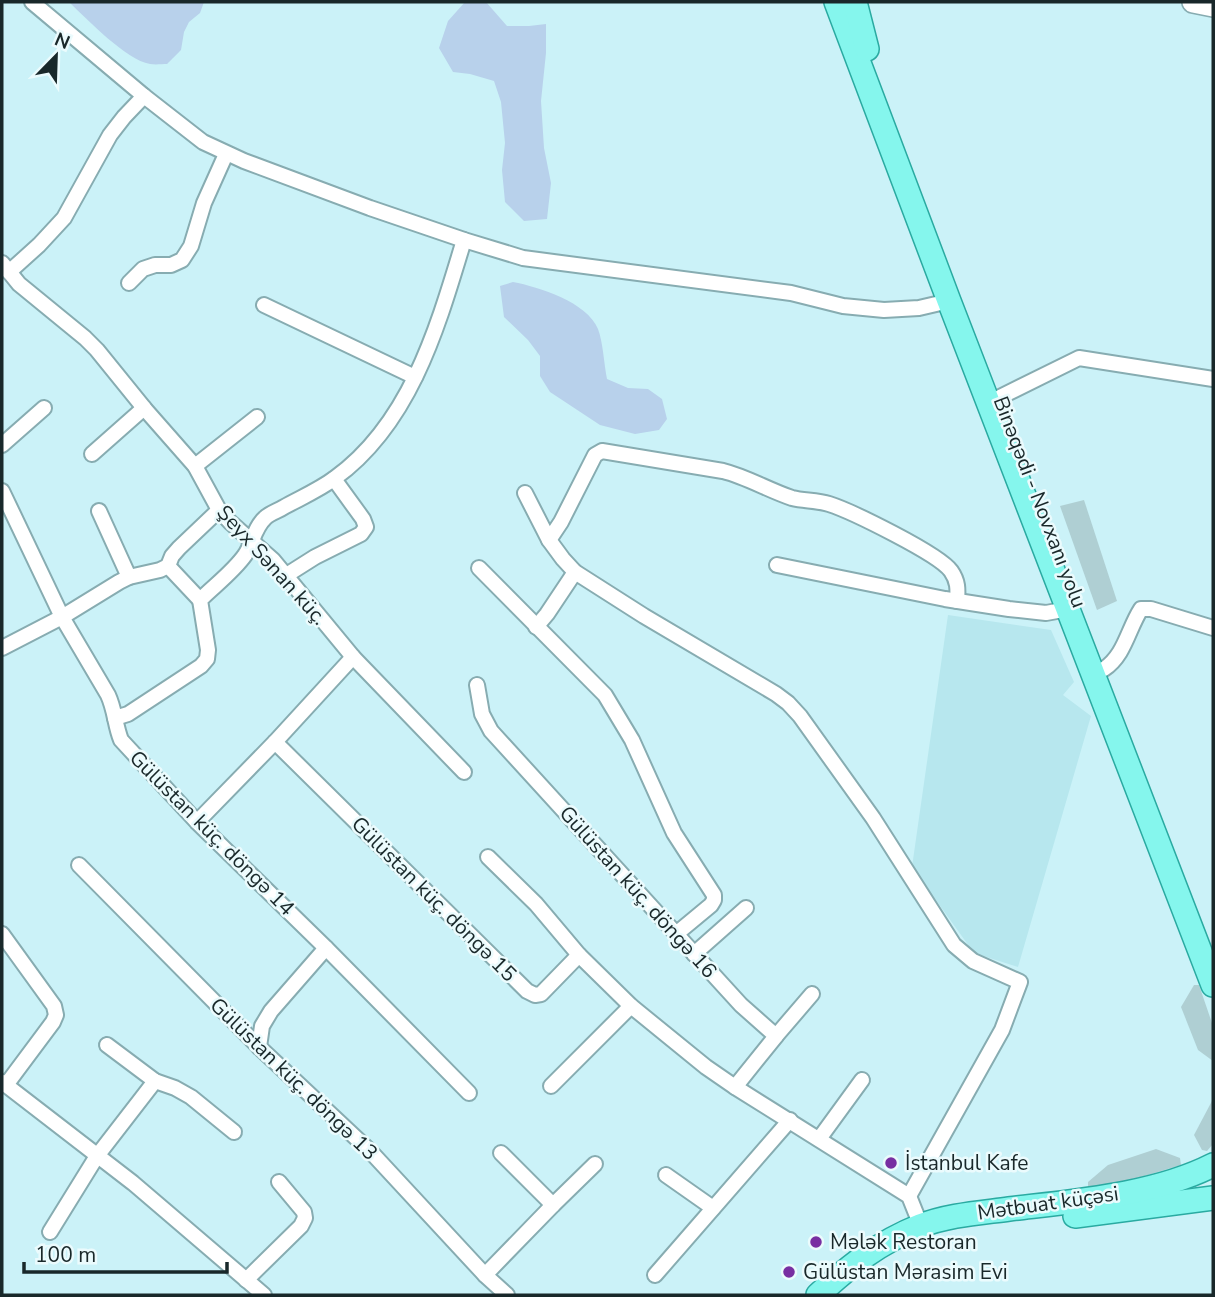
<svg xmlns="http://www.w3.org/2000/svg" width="1215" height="1297" font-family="'Nunito Sans',sans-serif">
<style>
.built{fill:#b7e7ee}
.green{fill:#afcfd3}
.water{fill:#b8d1eb}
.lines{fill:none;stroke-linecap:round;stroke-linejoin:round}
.street-casing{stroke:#87acb1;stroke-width:18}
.secondary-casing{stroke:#87acb1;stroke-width:24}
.primary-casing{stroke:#2aaaa1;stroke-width:26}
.street{stroke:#fff;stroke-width:14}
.secondary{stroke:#fff;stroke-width:21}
.primary{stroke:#85f6ed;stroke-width:23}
.poi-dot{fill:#782fa2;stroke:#ebfbfd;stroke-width:2.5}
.labels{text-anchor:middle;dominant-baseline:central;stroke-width:5;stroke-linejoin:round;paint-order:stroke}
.street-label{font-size:21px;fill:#19282a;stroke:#ebfbfd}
.poi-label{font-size:21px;fill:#19282a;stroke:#ebfbfd;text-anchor:start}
</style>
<rect width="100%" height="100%" fill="#cbf2f8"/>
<polygon class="built" points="948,615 1051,630 1074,682 1063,695 1091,716 1018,967 974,953 912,867"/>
<g class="green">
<polygon points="1084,500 1117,601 1097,610 1060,506"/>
<polygon points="1194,985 1199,985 1213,1026 1213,1061 1198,1050 1181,1007"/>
<polygon points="1213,1099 1213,1144 1207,1151 1202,1150 1194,1135"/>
<polygon points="1156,1149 1180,1158 1181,1165 1141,1177 1088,1189 1088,1182 1108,1165"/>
</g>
<g class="water">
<path d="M69,2H204L200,13L189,22L184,32L181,50L167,64C162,64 156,65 150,64C126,60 87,19 69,2Z"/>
<polygon points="465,2 486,2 507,26 529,26 546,24 546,53 541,101 544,148 551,183 547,219 524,221 505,202 502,170 505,143 501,102 494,81 470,74 453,72 439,48 448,21"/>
<path d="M513,282C539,287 587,302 598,329C603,342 604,364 607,379L628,388L648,389L662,399L667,419L659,430L635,434L600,425L550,392L540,376V356L528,340L504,317L500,286Z"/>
</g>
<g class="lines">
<defs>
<g id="street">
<polyline points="32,2 144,96 203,142 244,161 370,208 464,240 523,258 791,293 843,306 884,310 919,308 949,301"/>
<polyline points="2,263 19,284 85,338 97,350 144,408 195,466 219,510 230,522 273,560 353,657 464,772"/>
<polyline points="9,272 39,245 64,218 110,135 124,117 144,96"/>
<polyline points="129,283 143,269 155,265 171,265 182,260 191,246 204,203 226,154"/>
<polyline points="264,305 415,377"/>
<polyline points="1000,397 1079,358 1213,379"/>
<polyline points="2,445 44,408"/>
<polyline points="92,454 144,408"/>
<polyline points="195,466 257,417"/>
<path d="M2,491L62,617L108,695C115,710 115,725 121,740L197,822L326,948L469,1093"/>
<polyline points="525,493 549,540 563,559 575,572 644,616 776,694 788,703 800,716 873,818 954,945 973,961 1020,982 1002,1030 909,1196"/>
<polyline points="99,511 129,577"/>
<path d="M549,540L561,522L595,455L602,451L723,471C747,477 768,490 792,498C804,501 817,500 829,504C851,511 939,554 951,571C958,581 958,589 957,601"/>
<polyline points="777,565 945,599 1009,609 1046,613 1068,609"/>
<polyline points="168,566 200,600"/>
<polyline points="479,568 605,695 632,740 674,833 714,895 714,900 711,905 676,934"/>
<polyline points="285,576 315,557 361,534 366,527 363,519 334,479"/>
<polyline points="536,627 547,614 575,572"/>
<polyline points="2,648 62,617 119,582 129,577 160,570 168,566 172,556 179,548 219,510"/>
<path d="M1104,669C1125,655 1128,629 1141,609H1151L1213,628"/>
<polyline points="477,685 482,714 491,731 741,1005 776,1036 735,1087"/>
<path d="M115,718L128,714L201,666L207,659L208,650L200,600C215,585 233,572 245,555C253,543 254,528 265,518C270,513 278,511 284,507C300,498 319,490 335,478C411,423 438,326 464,240"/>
<polyline points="275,742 527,991 535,995 541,994 579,955 631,1006 706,1067 735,1087 909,1196 921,1226"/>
<polyline points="197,822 275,742 353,657"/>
<polyline points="488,857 536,904 579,955"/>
<polyline points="79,865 259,1047 371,1152 485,1275 507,1295"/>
<polyline points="2,934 54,1006 56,1015 53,1022 6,1085"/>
<polyline points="694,954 746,908"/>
<polyline points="776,1036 812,994"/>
<polyline points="107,1045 155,1081 175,1088 191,1097 234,1132"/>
<polyline points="259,1047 262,1026 271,1011 326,948"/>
<polyline points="2,1082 133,1183 264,1295"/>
<polyline points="551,1086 631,1006"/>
<polyline points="819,1139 862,1080"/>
<polyline points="501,1153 553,1205"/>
<polyline points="666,1175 713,1208"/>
<polyline points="50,1232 97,1156 155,1081"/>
<polyline points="485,1275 553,1205 595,1164"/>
<polyline points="655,1275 790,1120"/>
<polyline points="246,1280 301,1226 305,1218 304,1212 279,1182"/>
</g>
<polyline id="secondary" points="1193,2 1213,6"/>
<g id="primary">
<polyline points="836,2 949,301 1213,985"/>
<polyline points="855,2 867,49"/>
<polyline points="1075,1216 1213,1198"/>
<path d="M818,1295C849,1266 880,1242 920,1226C948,1215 979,1213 1009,1209C1075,1201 1154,1195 1213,1165"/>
</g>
</defs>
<use href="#street" class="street-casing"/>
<use href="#secondary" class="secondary-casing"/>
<use href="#primary" class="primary-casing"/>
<use href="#street" class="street"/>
<use href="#secondary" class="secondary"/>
<use href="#primary" class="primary"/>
</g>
<g class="poi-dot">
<circle cx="891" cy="1163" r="7"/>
<circle cx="816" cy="1242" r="7"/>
<circle cx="789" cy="1272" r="7"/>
</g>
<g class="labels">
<g class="street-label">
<text transform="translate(1040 502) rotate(69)">Binəqədi - Novxanı yolu</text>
<text transform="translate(272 565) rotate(48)">Şeyx Sənan küç.</text>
<text transform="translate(212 833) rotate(45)">Gülüstan küç. döngə 14</text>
<text transform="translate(638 892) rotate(48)">Gülüstan küç. döngə 16</text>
<text transform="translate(434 899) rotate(45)">Gülüstan küç. döngə 15</text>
<text transform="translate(294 1079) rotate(44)">Gülüstan küç. döngə 13</text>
<text transform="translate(1048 1203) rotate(-8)">Mətbuat küçəsi</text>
</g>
<g class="poi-label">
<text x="905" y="1163">İstanbul Kafe</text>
<text x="830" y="1242">Mələk Restoran</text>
<text x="803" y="1272">Gülüstan Mərasim Evi</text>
</g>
</g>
<rect width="1215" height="1297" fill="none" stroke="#19282a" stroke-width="7"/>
<g transform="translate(56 56) rotate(23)" stroke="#ebfbfd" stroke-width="5" paint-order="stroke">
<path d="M0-5L12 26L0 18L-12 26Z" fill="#19282a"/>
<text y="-10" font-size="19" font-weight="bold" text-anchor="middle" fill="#19282a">N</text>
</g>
<path d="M24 1262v10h203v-10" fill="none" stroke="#19282a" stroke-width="3.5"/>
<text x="35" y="1262" font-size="21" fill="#19282a" stroke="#ebfbfd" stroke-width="5" paint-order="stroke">100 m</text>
</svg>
